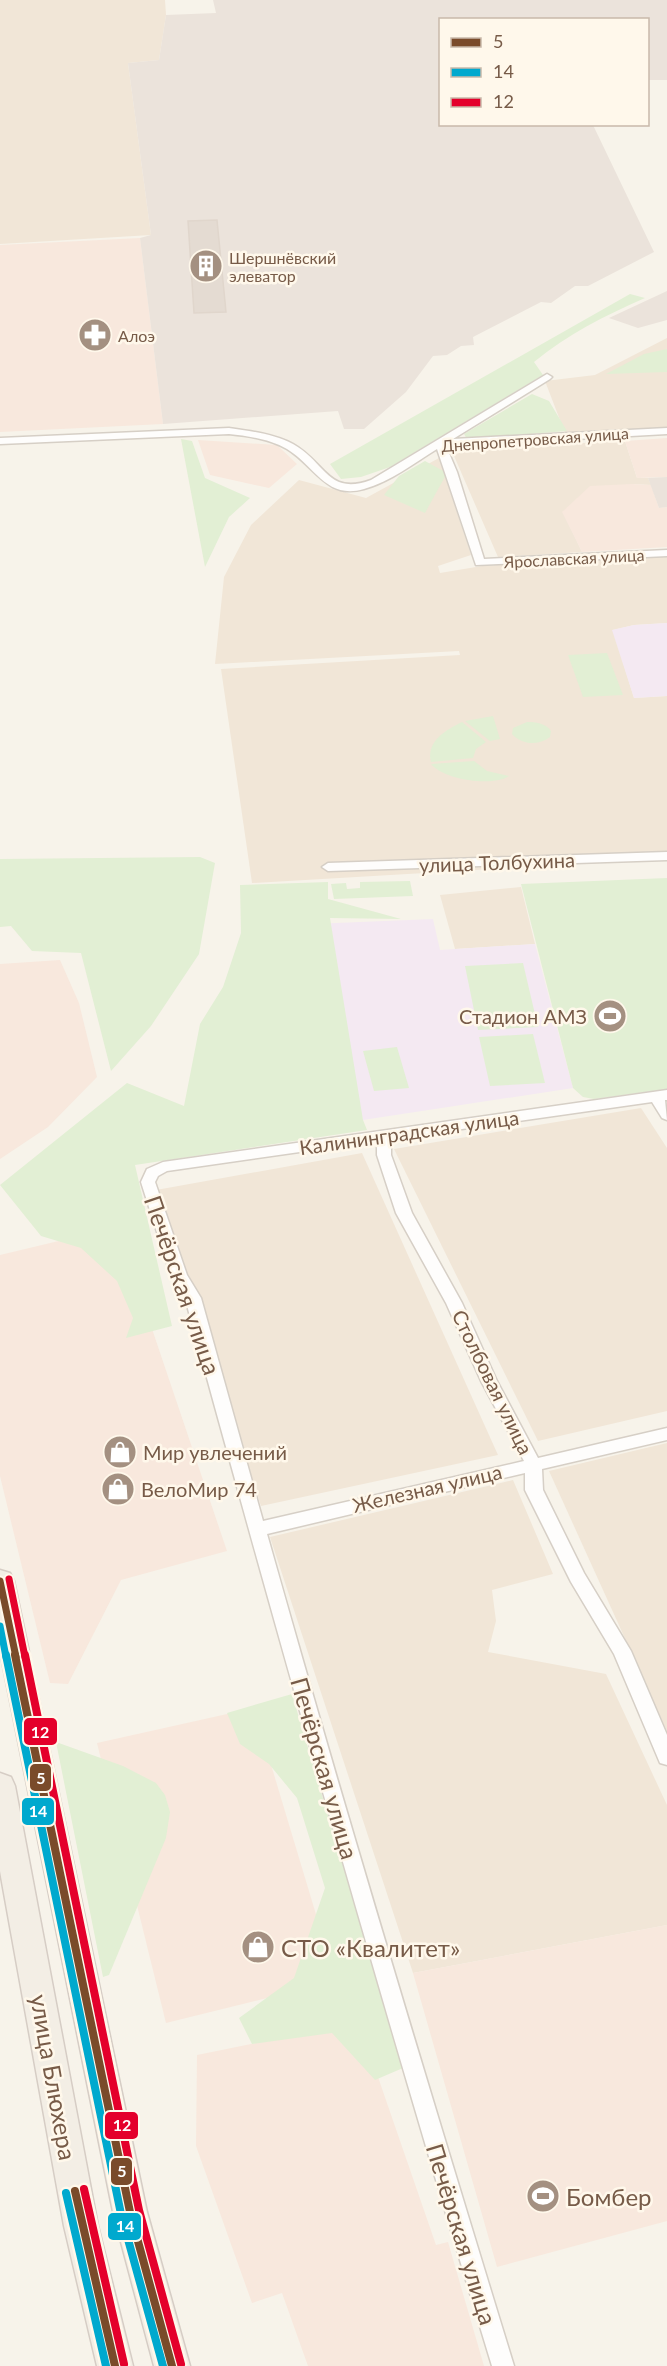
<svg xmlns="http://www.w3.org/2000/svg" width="667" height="2366" font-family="Lato,sans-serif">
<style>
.residential{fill:#f1e6d7}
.commercial{fill:#f8e8dd}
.industrial{fill:#ebe3db}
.education{fill:#f4e9f2}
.green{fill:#e2efd4}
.building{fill:#e4dbd2;stroke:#e0d6cc;stroke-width:1.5}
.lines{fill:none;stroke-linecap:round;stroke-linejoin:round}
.minor-casing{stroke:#d6cfc6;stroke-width:3}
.primary-casing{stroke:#d6cdc5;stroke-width:3}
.minor{fill:#fefdfc;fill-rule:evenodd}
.primary{fill:#f3eee5;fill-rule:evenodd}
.bus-1-far1-casing{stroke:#fff8eb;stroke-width:11}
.bus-1-casing{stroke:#fff8eb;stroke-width:13}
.bus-2-far1-casing{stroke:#fff8eb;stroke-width:11}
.bus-2-casing{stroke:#fff8eb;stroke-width:13}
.bus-3-far1-casing{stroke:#fff8eb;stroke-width:11}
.bus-3-casing{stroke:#fff8eb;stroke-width:13}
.bus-1-far1{stroke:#7a4b2a;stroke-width:7}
.bus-1{stroke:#7a4b2a;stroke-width:8}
.bus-2-far1{stroke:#00a9ce;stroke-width:7}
.bus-2{stroke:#00a9ce;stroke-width:8}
.bus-3-far1{stroke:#e4002b;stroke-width:7}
.bus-3{stroke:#e4002b;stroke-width:8}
.labels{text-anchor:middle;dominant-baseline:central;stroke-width:5;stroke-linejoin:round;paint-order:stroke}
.far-poi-label{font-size:16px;fill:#775b48;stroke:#fff8eb;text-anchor:start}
.far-street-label{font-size:16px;fill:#775b48;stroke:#fff8eb}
.street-label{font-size:20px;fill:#775b48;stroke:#fff8eb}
.poi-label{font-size:20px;fill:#775b48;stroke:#fff8eb;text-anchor:start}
.near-street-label{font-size:24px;fill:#775b48;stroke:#fff8eb}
.near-poi-label{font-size:24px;fill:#775b48;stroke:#fff8eb;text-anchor:start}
.line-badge{stroke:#fff8eb;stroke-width:2}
.badge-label{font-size:16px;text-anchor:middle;font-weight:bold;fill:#fff}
</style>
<rect width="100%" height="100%" fill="#f7f3ea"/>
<g class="residential">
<polygon points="0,0 165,0 166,15 159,60 128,63 151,235 0,244"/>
<polygon points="667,338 667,427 565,433 545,381 595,375"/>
<polygon points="625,441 637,478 648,478 651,485 632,484 563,512 582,552 498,557 451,449"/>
<polygon points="439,458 471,555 438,566 440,573 482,566 667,555 667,623 634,625 613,630 634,698 667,696 667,859 252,883 221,669 460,655 459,651 215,664 224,577 251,525 299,480 366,498"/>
<polygon points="521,887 535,944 455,949 440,895"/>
<polygon points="641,1108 667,1148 667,1411 538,1441 394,1149"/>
<polygon points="362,1153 498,1455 261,1506 156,1190"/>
<polygon points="667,1443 667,1731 549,1471"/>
<polygon points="513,1480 553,1574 492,1590 496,1621 488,1652 606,1674 667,1805 667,1925 413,1973 270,1537"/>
</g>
<g class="commercial">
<polygon points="140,238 163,424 0,432 0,245"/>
<polygon points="667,438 667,477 637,478 625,441"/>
<polygon points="198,440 277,445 297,464 269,488 210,475"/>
<polygon points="632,484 651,485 659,508 667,507 667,547 582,552 562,512 590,486"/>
<polygon points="60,960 79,1003 97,1077 48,1127 0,1159 0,964"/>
<polygon points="113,1228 150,1323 227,1551 121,1580 68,1684 50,1683 0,1476 0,1255"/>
<polygon points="254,1708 336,1981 166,2023 97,1743"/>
<polygon points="667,1925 667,2221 497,2267 413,1973"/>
<polygon points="359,2022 436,2245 448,2242 484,2366 308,2366 282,2293 252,2303 196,2146 197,2055"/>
</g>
<g class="industrial">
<polygon points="213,0 667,0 667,80 648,80 648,20 440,20 440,124 593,125 654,252 588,286 575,286 551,303 541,302 473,337 474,345 461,346 447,355 433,356 406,392 364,429 344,429 338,411 163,424 140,238 151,235 128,63 159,60 166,15 216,13"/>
<polygon points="667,291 667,320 638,328 609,318"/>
<polygon points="667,477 667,507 659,508 648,478"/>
</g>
<g class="education">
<polygon points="667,623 667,696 634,698 612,630 634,625"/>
<polygon points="433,919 440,950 535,944 573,1088 363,1120 312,924"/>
</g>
<g class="green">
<path d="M630,294L645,298C604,316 568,334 534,362L543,375L390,467L361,477L341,479L330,464Z"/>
<polygon points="667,349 667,372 606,374 644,354"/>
<polygon points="532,394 549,401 567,431 467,439 464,434"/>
<polygon points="181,439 192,441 205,478 250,498 229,517 205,567"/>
<polygon points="425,461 447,473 425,513 384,495 399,476"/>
<polygon points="607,653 623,695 583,697 568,655"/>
<polygon points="493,716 500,739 490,741 465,721"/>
<path d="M462,722L486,742L476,749L473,758L431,762C426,741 446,730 462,722Z"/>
<path d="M527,722C536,722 545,723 551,731L550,737C538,746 522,745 512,734L513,728Z"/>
<path d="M474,761L487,771L509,776C493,787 444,780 431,764Z"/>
<polygon points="200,857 215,863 199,954 151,1026 111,1071 81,953 32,951 11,926 0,927 0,859"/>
<polygon points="667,878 667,1089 594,1099 583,1097 573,1088 521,884"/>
<polygon points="410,881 413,896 334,899 331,884 346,883 347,889 360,888 360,882"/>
<polygon points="328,882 328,899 401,919 330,918 363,1120 367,1130 135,1165 172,1326 126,1338 133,1318 117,1281 81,1248 41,1236 0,1185 127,1083 184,1106 200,1024 223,987 241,933 240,885"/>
<polygon points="523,963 538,1027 478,1030 465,966"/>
<polygon points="533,1034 545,1083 490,1086 479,1037"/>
<polygon points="397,1047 409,1088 374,1091 363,1051"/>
<polygon points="292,1694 403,2068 375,2080 332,2033 252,2044 239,2018 294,1978 325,1888 297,1798 269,1764 240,1744 227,1713"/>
<polygon points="56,1742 123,1766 156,1783 165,1795 170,1812 166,1838 109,1975 103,1977"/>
</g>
<polygon class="building" points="217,220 226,312 194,313 188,221"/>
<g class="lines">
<defs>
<g id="minor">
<path d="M547,374L552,377L550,379L453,439L667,428V434L446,446L457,472L484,559L667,550V556L476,565L437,449C414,463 390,482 364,489C326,500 315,466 287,449C270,439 248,436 229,434L0,444V438L229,428C250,431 274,434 293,444C326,462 327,496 371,480Z"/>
<polygon points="667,852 667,860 328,871 322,867 328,863"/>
<path d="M667,1090V1100H665L667,1120L662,1118L652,1102L391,1139V1155L412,1213L462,1303L497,1381L538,1458L667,1428V1440L542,1469L543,1490L584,1573L631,1651L667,1735V1765L660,1763L614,1654L571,1582L525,1490V1473L267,1534C345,1812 429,2089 514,2366H492C384,2012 283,1656 185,1298L171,1276L141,1182L147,1169L163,1162ZM377,1141V1155L396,1213L446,1303L481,1381L524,1461L263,1521L201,1298L187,1275L155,1182L158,1176L167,1171Z"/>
</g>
<g id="primary">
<polygon points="0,1570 10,1573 14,1581 147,2212 190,2366 154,2366 113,2212 0,1651"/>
<polygon points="0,1773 11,1777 15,1786 98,2226 133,2366 97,2366 64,2226 0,1871"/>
</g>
</defs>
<use href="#minor" class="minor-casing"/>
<use href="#primary" class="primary-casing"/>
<use href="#minor" class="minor"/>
<use href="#primary" class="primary"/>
<defs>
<polyline id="bus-1-far1" points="0,1581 16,1657"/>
<g id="bus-1">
<polyline points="15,1655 130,2212 172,2366"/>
<polyline points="75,2191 115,2366"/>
</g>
<polyline id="bus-2-far1" points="0,1626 6,1657"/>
<g id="bus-2">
<polyline points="6,1655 121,2214 163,2366"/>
<polyline points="66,2193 106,2366"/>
</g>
<polyline id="bus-3-far1" points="9,1579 25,1657"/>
<g id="bus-3">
<polyline points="25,1655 139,2210 181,2364"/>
<polyline points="84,2189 124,2364"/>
</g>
</defs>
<use href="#bus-1-far1" class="bus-1-far1-casing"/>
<use href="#bus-1" class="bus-1-casing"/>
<use href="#bus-2-far1" class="bus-2-far1-casing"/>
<use href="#bus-2" class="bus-2-casing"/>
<use href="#bus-3-far1" class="bus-3-far1-casing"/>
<use href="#bus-3" class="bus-3-casing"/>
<use href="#bus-1-far1" class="bus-1-far1"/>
<use href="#bus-1" class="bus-1"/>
<use href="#bus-2-far1" class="bus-2-far1"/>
<use href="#bus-2" class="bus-2"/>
<use href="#bus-3-far1" class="bus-3-far1"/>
<use href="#bus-3" class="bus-3"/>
</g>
<defs>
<symbol id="building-disc" viewBox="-11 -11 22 22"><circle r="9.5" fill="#a49081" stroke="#fff8eb"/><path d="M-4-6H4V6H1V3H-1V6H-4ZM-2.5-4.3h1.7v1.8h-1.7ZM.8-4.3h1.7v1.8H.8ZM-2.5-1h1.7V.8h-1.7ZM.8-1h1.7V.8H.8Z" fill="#fff"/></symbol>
<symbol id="pharmacy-disc" viewBox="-11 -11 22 22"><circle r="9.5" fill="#a49081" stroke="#fff8eb"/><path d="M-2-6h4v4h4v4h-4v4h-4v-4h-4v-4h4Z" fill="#fff"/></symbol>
<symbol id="stadium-disc" viewBox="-11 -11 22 22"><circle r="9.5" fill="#a49081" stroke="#fff8eb"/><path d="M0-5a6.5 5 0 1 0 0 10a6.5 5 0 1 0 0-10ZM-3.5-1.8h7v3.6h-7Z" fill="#fff"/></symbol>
<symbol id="shop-disc" viewBox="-11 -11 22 22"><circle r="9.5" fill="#a49081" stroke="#fff8eb"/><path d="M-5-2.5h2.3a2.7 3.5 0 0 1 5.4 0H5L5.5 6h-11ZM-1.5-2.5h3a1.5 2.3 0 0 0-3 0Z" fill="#fff"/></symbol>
</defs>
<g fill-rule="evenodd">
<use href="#building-disc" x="187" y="247" width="38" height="38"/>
<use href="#pharmacy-disc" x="76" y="316" width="38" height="38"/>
<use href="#stadium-disc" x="591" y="997" width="38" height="38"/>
<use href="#shop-disc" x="101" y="1433" width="38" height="38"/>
<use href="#shop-disc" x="99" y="1470" width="38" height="38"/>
<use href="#shop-disc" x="239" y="1928" width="38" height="38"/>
<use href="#stadium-disc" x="524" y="2177" width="38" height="38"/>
</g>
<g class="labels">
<g class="far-poi-label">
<text x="229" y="257">Шершнёвский<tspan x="229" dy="18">элеватор</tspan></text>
<text x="118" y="335">Алоэ</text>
</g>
<g class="far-street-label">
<text transform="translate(535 439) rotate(-4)">Днепропетровская улица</text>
<text transform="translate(574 558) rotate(-3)">Ярославская улица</text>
</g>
<g class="street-label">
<text transform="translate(497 862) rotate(-2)">улица Толбухина</text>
<text transform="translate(409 1132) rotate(-8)">Калининградская улица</text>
<text transform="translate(493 1382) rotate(64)">Столбовая улица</text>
<text transform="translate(427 1488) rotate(-13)">Железная улица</text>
</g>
<g class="poi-label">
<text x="587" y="1016" text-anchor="end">Стадион АМЗ</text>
<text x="143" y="1452">Мир увлечений</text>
<text x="141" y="1489">ВелоМир 74</text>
</g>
<g class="near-street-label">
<text transform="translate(183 1285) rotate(71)">Печёрская улица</text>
<text transform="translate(325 1768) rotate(74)">Печёрская улица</text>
<text transform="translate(54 2077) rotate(80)">улица Блюхера</text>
<text transform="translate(462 2234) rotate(73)">Печёрская улица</text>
</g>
<g class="near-poi-label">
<text x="281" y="1947">СТО «Квалитет»</text>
<text x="566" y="2196">Бомбер</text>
</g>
</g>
<g class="line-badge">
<rect x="23" y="1717" width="35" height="29" rx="6" fill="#e4002b"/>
<rect x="29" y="1763" width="23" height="29" rx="6" fill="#7a4b2a"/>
<rect x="21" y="1797" width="34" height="29" rx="6" fill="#00a9ce"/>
<rect x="104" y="2111" width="35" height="29" rx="6" fill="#e4002b"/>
<rect x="110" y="2157" width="23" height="29" rx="6" fill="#7a4b2a"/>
<rect x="107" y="2212" width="35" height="29" rx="6" fill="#00a9ce"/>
</g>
<g class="badge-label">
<text x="40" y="1738">12</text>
<text x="41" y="1784">5</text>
<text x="38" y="1817">14</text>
<text x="122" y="2131">12</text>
<text x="122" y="2177">5</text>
<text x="125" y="2232">14</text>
</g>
<rect x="439" y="18" width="210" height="108" fill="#fff8eb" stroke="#c9b9aa" stroke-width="1.5"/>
<rect x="451" y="38" width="30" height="9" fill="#7a4b2a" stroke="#c9b9aa" stroke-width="1.5"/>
<text x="493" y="48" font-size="18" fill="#775b48">5</text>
<rect x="451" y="68" width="30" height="9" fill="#00a9ce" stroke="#c9b9aa" stroke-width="1.5"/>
<text x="493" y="78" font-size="18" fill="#775b48">14</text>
<rect x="451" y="98" width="30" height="9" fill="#e4002b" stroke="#c9b9aa" stroke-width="1.5"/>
<text x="493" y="108" font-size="18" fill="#775b48">12</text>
</svg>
